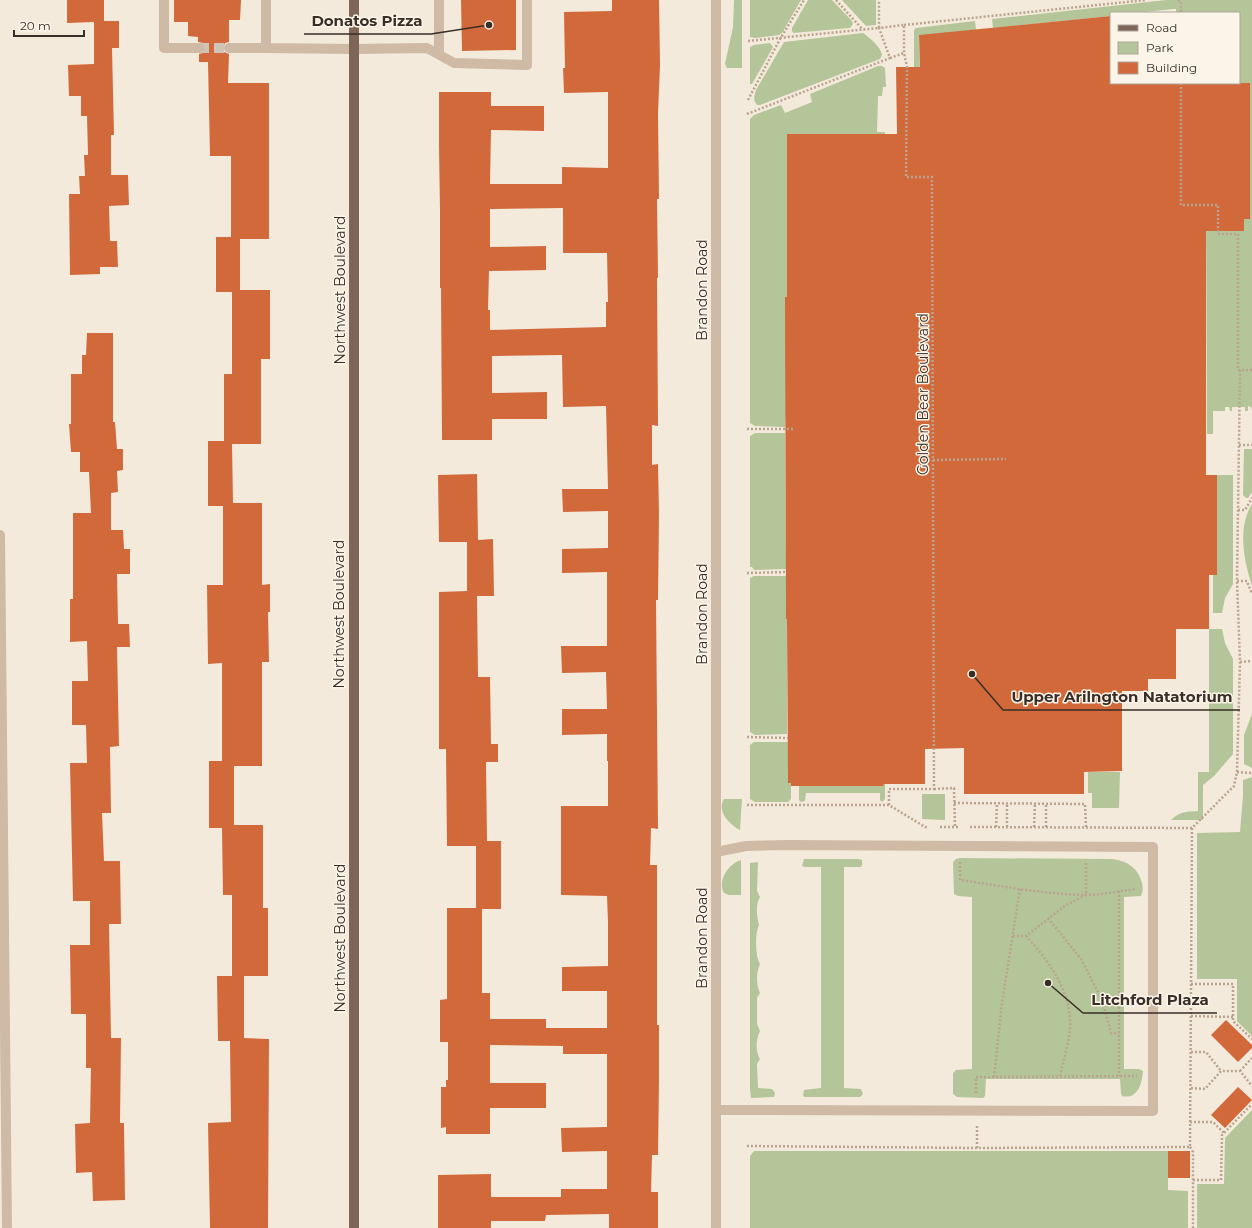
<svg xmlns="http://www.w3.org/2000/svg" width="1252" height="1228" font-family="Montserrat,sans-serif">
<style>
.green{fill:#b4c599}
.building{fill:#d2693b;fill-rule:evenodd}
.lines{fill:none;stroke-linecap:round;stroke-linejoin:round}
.minor-tunnel{stroke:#cfc4b7;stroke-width:10;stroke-dasharray:10 5;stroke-linecap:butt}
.path{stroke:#baa48f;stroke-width:2.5;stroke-dasharray:2 2;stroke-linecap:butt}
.minor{stroke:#cebaa5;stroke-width:10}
.major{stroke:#7d6657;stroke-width:10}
.labels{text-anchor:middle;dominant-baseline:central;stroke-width:3;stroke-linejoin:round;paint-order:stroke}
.street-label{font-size:14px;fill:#392e27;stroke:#fbf4e8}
.leader{fill:none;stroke:#392e27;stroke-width:1.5}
.callout-dot{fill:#392e27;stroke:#fbf4e8;stroke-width:1.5}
.callout-label{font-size:15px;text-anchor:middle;font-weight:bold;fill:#392e27;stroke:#fbf4e8;stroke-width:3;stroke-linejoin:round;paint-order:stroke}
</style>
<rect width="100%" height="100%" fill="#f4eadb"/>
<g class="green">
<polygon points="734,0 742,0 742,68 727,68 725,64 733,27"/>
<polygon points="750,0 801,0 782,33 779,35 755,38 750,37"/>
<polygon points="808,0 832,0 852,21 853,24 850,28 793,33 792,31 792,28"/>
<polygon points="842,0 876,0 876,25 866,26"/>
<polygon points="1166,0 1252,0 1252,410 1251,407 1248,406 1248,411 1245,411 1245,407 1232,407 1232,411 1230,411 1229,407 1225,407 1225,411 1213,411 1213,434 1207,434 1206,216 1239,83 1239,13 1176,13 1176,9 1173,9 1135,13 1111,13 1111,16 993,28 992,19"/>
<polygon points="975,21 976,30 919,36 920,74 917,67 914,67 914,30 916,28"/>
<path d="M863,33C871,39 880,46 882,55L880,59L760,105H757C753,100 754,96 756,90L784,42Z"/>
<polygon points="770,43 773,47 772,49 752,84 750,84 750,47 754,45"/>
<polygon points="878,66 882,66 885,68 886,87 883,87 882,96 878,96 877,132 885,132 885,134 787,134 787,290 795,290 785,427 755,426 750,423 750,119 754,115 781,105 785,113 812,102 810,94"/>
<polygon points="755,433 785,433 786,569 754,570 752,567 750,567 750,436"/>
<polygon points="1244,449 1252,449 1252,492 1248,498 1246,498 1243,495"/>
<polygon points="1217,475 1233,475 1233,584 1225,598 1222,613 1213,613 1213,575 1217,575"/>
<path d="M1252,504V586C1244,561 1237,528 1252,504Z"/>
<polygon points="754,576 786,576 786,619 796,620 787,628 787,734 755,735 750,732 750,578"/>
<path d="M1209,629H1222L1225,643L1233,659V754L1214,776L1203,785V820H1171C1181,811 1185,812 1198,811V772H1209Z"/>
<polygon points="1252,714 1252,768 1244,764 1244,735"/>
<polygon points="754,742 788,742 788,783 791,783 791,799 788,802 755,802 750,799 750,745"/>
<polygon points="1088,772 1120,772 1119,808 1092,808 1092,793 1088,793"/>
<polygon points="1252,777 1252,1036 1237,1021 1237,979 1197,979 1197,833 1240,832 1243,796 1243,780"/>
<polygon points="883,784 885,784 885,799 882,802 880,800 880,793 806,793 805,801 801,802 799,800 799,786 883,786"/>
<polygon points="922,794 945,794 945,820 922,819"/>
<path d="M724,799H742L740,830C730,825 716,811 724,799Z"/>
<path d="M960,858L1112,859C1128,861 1138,868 1142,883C1143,888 1143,891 1141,896L1124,897V1069H1139L1143,1071C1142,1083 1138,1100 1122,1096L1121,1093L1120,1079H986L985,1096L983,1098L957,1097L953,1094V1073L956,1070L972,1069V897L958,896L954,894L953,862L956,859Z"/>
<polygon points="804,859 858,859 862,860 862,866 860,867 844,867 844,1088 861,1089 863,1094 860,1097 805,1097 803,1096 804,1090 821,1088 821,867 805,867 802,866"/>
<path d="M741,860V895H729L724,893C717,881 728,864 741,860Z"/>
<path d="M758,862L757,891L760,897C755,905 757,917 759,925C755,933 755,956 760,964C756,973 756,984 760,993L757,998V1024L760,1031C756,1039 755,1051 760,1059L757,1064L758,1088L772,1089L775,1093L774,1097H772L751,1098L750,1089V863Z"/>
<polygon points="1252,1110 1252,1228 1197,1228 1197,1184 1224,1184 1225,1138"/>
<polygon points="754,1151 1168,1151 1168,1190 1188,1191 1188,1228 750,1228 750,1156"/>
</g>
<g class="building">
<polygon points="67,0 104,0 104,21 119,21 119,48 112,48 114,135 111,135 111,175 128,175 129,205 109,206 110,241 117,241 118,267 100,267 100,274 70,275 69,194 80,194 79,176 85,176 84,155 88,155 87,116 81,116 81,96 69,96 68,65 94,64 94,22 67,23"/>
<polygon points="174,0 241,0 240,20 229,20 229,42 225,43 223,48 224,52 229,54 228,83 269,83 269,239 240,239 240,290 270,290 270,359 261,359 261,444 232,444 233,503 262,503 262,585 270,584 270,612 268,612 269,662 262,662 262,766 234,766 234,825 263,825 263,908 268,908 268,976 244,976 244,1038 269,1039 268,1228 210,1228 208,1123 231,1122 230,1041 218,1041 217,976 232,976 232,895 223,895 222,828 209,828 209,761 222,761 222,663 208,664 207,585 223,585 223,506 208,506 208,441 224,441 224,374 232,374 232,292 216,292 216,237 231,237 231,156 210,156 208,62 199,62 199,54 203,53 205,48 203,43 198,42 198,37 188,36 188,22 174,22"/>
<polygon points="461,0 516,0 516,50 462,51"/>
<path d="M612,0H659L660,65L658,113L659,199H657L658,278H657L658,426L652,425V465L658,464L659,513L658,600H656L658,829L651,828L650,865H657V1025H659V1081L658,1155H652L651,1192H658V1228H609V1214L546,1215L545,1221H491V1228H438V1175L491,1174V1197H561V1189H607V1151L562,1152L561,1128L607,1127V1054H563V1046L490,1045V1083H546V1108H490V1134H446V1127L441,1128V1087H446V1080H448V1042H440V1000L447,999V908H476V846H447L446,749H439V592L467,591V542H439L438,475L477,474L478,540L493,539L494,596H477L478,677H490L491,744H498V762H486L487,841H501V909H482V993H490V1019H546V1028H607V991H562V967L608,966V922L607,896L561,895V806H608V761H607V734L562,735V709H607L606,672L562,673L561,646H607V572L562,573V549L608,548V511L563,512L562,489H608L606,406L563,407L562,355L492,356V393L547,392V419H492V440H442L441,288H440V210L439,147V92H491V106H544V131L491,130L490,184H562V167L608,168V92L564,93L563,68H565L564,12L612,11ZM563,208V253H607L608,302H606V327L490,330V310H488L489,271L546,270V246L490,247V209Z"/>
<polygon points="1111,16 1111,83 1250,83 1250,219 1244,219 1244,231 1206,231 1206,475 1217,475 1217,575 1209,575 1209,629 1176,629 1176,679 1148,679 1148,691 1122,691 1122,771 1084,772 1084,794 964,794 964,748 925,749 925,784 883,784 884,786 791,786 791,783 788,783 787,619 786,619 785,297 787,297 787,134 897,134 896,67 920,67 919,35"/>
<polygon points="87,333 113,333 113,422 115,422 117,449 123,449 123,470 117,471 118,492 111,493 111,530 123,530 124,549 130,549 130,574 117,574 118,624 129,624 130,647 117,647 119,746 110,747 111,813 102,813 104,861 120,861 121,924 109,924 111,1038 121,1038 120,1123 124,1123 125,1200 93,1201 92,1172 76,1173 75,1124 90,1123 91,1068 86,1068 86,1014 71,1014 70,945 90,945 90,901 73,901 70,763 87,763 86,725 72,725 72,681 88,681 87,641 70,642 70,599 73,599 73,513 91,513 89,472 80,472 80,452 71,452 69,424 71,424 71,374 82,374 82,355 86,355"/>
<polygon points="1226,1020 1252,1045 1252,1048 1238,1062 1211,1035"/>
<polygon points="1238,1087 1252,1100 1225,1128 1211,1115"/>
<rect x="1168" y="1151" width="22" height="27"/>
</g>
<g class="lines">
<polyline class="minor-tunnel" points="199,48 229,48"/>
<g class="path">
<polyline points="836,0 863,30"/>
<polyline points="1178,0 1181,1 1181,13"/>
<polyline points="904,25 1146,0"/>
<polyline points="748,41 879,28 879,0"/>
<polyline points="890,58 904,53"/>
<polyline points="1181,83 1181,205 1218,205 1218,234 1238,234 1238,370 1252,370"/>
<polyline points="748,100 780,39 804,0"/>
<polyline points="747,114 890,58 879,28 904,25 904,53 907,67 906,177 932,177 934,789 889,789 889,805"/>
<polyline points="747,429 795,429"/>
<polyline points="1239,445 1252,445"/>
<polyline points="933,460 1006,459"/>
<polyline points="1238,510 1245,510 1252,498"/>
<polyline points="747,573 786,572"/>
<polyline points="1237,581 1247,581 1252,594"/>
<polyline points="1240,662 1252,661"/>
<polyline points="747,737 788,738"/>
<polyline points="1237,772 1252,773"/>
<polyline points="934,789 954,788 955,827"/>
<polyline points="954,803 1085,804 1086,827"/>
<polyline points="747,805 889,805 925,827 927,827"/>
<polyline points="940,827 959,827"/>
<polyline points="970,827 1192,828"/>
<polyline points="996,827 997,803"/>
<polyline points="1007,827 1007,803"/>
<polyline points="1034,827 1035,803"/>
<polyline points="1046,827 1046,803"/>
<path d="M960,862V880C1002,886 1043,894 1085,895C1102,895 1119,891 1136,889"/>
<polyline points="1119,891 1119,1076"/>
<polyline points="1048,918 1081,959 1102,1000 1111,1033 1119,1033"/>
<polyline points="1013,936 1026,936 1066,905 1086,895 1086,863"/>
<path d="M1026,936C1049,961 1072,992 1070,1028C1069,1044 1063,1060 1060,1076"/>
<polyline points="1191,984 1233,984 1233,1021 1252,1039"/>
<polyline points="1191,1016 1233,1017"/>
<polyline points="1191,1052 1206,1052 1221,1071"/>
<polyline points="1240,1071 1252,1058"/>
<polyline points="994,1077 1002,1003 1020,889"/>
<polyline points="1191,1088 1205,1089 1221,1071 1240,1071 1252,1086"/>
<polyline points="976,1093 976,1077 1137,1076"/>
<polyline points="1190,1122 1213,1122 1224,1133"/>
<polyline points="747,1146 977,1148 1190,1147 1192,828 1234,786 1237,772 1240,662 1237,581 1240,370"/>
<polyline points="1190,1147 1193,1152 1193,1228"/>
<polyline points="977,1148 977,1126"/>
<polyline points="1193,1180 1221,1180 1222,1135 1252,1104"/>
</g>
<g class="minor">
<polyline points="164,0 164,48 199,48"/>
<polyline points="266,0 266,48 354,49 427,48 454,63 527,65 527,0"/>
<polyline points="229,48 266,48"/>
<polyline points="439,54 439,0"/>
<polyline points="0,535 7,1228"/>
<polyline points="716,1110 1153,1111 1153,847 787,845 746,846 716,852"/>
<polyline points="716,1228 716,0"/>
</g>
<polyline class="major" points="354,1228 354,0"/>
</g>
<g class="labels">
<g class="street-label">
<text transform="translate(340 290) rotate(-90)">Northwest Boulevard</text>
<text transform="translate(702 290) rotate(-90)">Brandon Road</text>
<text transform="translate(923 394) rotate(-90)">Golden Bear Boulevard</text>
<text transform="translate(339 614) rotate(-90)">Northwest Boulevard</text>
<text transform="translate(702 614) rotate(-90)">Brandon Road</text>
<text transform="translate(340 938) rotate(-90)">Northwest Boulevard</text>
<text transform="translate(702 938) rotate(-90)">Brandon Road</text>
</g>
</g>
<path class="leader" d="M489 25L431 34H304M972 674L1003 710H1240M1048 983L1083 1013H1217"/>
<g class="callout-dot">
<circle cx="489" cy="25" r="4"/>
<circle cx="972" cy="674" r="4"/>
<circle cx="1048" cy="983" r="4"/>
</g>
<g class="callout-label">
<text x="367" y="26">Donatos Pizza</text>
<text x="1122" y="702">Upper Arilngton Natatorium</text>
<text x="1150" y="1005">Litchford Plaza</text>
</g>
<rect x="1110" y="12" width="130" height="72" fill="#fbf4e8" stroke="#ada59b"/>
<rect x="1118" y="25" width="20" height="6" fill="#7d6657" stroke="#ada59b"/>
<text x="1146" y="32" font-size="12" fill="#392e27">Road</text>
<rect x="1118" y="42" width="20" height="12" fill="#b4c599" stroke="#ada59b"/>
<text x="1146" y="52" font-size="12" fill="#392e27">Park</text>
<rect x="1118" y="62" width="20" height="12" fill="#d2693b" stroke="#ada59b"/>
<text x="1146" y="72" font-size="12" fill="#392e27">Building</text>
<path d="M14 30v6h70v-6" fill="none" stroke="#392e27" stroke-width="2"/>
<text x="20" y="30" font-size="12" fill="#392e27" stroke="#fbf4e8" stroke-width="3" paint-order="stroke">20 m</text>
</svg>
